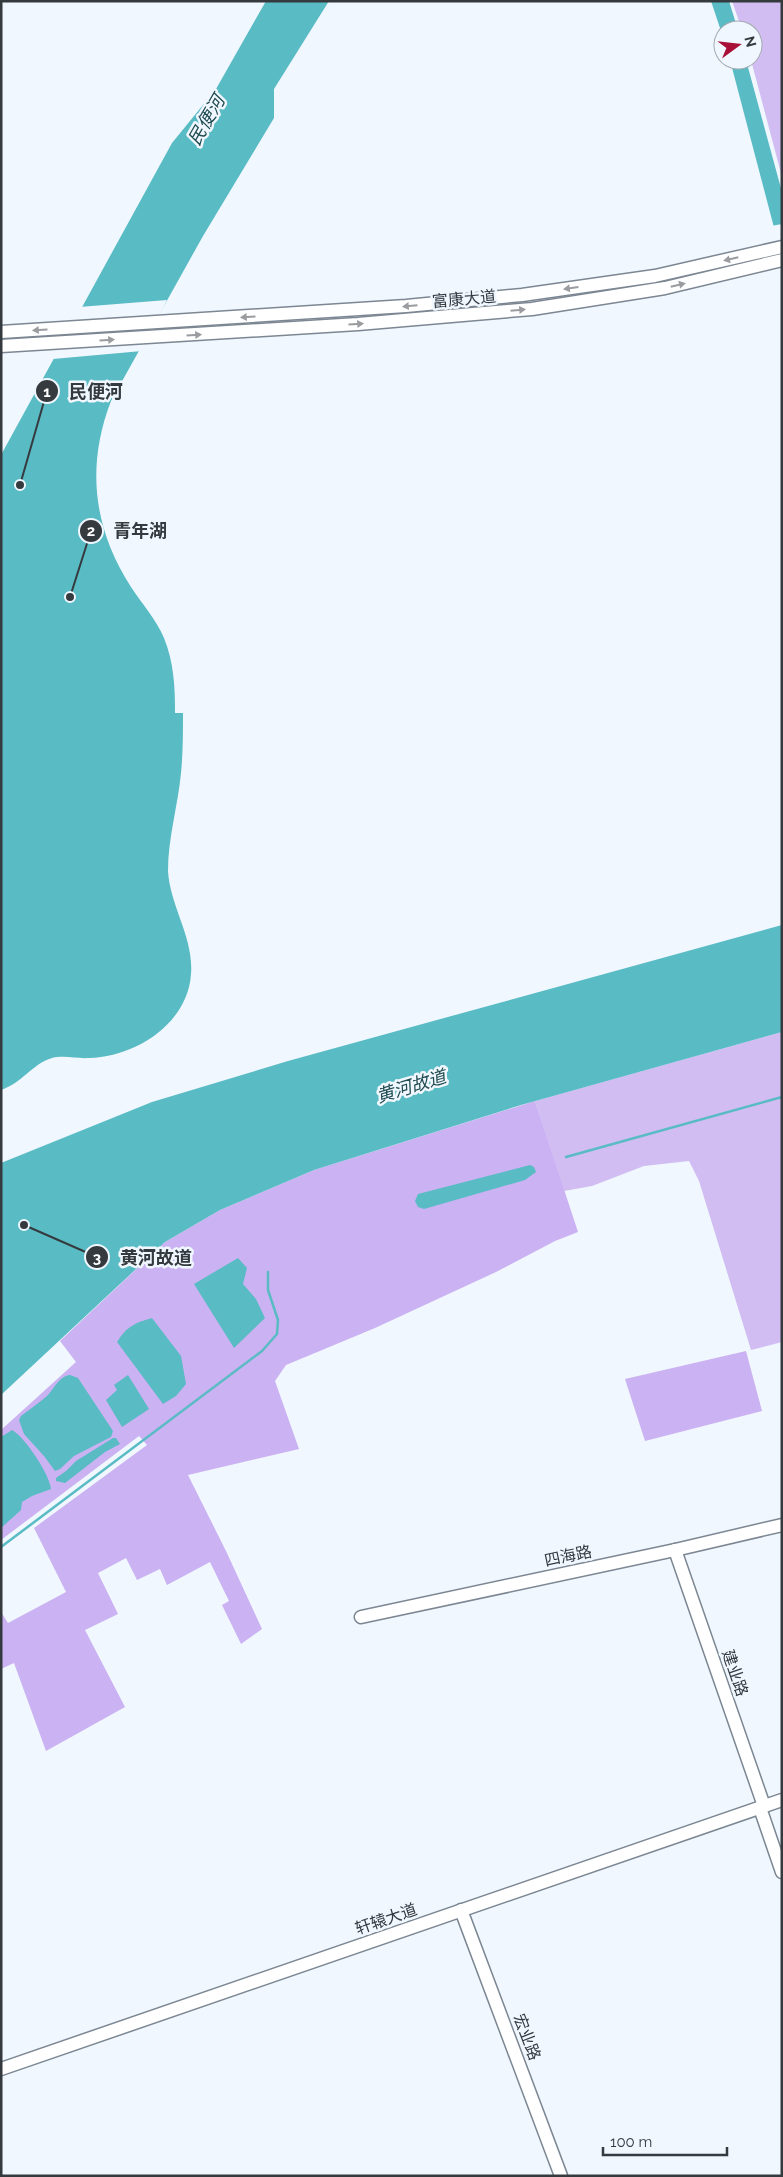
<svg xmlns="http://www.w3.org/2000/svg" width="783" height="2177" font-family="Raleway,'Noto Sans SC',sans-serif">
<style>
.green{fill:#d1bdf2}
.forest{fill:#cbb2f2}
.water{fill:#59bbc4}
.pier{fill:#f0f7ff}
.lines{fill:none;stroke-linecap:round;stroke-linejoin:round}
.stream{stroke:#59bbc4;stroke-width:2.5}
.tertiary-casing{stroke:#7c8793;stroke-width:15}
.tertiary{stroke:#fff;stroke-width:12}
.oneway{fill:#9a9c9f}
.labels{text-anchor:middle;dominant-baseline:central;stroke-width:5;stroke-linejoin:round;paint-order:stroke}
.street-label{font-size:16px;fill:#353a3f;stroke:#f0f7ff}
.water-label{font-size:18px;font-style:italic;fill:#1f4b4f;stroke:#f0f7ff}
.leader{fill:none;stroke:#353a3f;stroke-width:2}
.callout-dot{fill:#353a3f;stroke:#f0f7ff;stroke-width:2}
.mark-label{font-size:15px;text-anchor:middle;font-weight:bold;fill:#fff}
.callout-label{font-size:18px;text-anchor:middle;font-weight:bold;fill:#353a3f;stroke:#f0f7ff;stroke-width:5;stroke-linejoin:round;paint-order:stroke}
</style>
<rect width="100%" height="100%" fill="#f0f7ff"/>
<g class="green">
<polygon points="732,1 782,1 782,177 751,60 753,60 753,30 742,30"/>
<polygon points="782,1032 782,1342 751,1350 699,1181 689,1161 644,1166 592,1186 564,1191 535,1101"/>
</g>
<g class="forest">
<polygon points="535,1101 578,1232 555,1241 496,1272 375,1328 286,1365 275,1381 299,1449 188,1475 226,1551 262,1629 241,1644 222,1605 229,1601 210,1562 167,1585 160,1569 137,1580 126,1558 98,1573 118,1614 85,1630 125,1707 46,1751 14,1663 1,1669 1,1612 8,1623 66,1592 34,1528 147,1445 139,1436 1,1540 1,1430 76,1362 60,1341 165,1242 220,1210 314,1170"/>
<polygon points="746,1351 762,1411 645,1441 625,1379"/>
</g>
<g class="water">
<path d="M266,1H329L274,89V118L203,236L111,401C86,466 93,528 131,587C142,604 156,619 164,638C174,663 175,687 175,713H183C183,733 183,753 181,773C178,805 168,838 168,871C170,906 194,938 191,974C188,1023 136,1057 89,1058C77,1059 65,1055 52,1058C32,1064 22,1083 1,1090V455L172,143L216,89Z"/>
<polygon points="711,1 729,1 738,30 723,30 723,37"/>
<polygon points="730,60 746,60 782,192 782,258"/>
<polygon points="782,925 782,1032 521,1105 314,1170 220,1210 165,1242 1,1395 1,1163 152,1102 288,1061"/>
<polygon points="530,1165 534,1167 536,1172 525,1180 424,1209 418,1207 415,1201 418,1194"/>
<polygon points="238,1258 247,1268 243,1284 256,1299 265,1318 234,1348 194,1284"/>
<path d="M152,1318L181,1356L186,1384L176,1396L163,1404L117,1342C127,1326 135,1323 152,1318Z"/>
<path d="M70,1375L78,1378L113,1431L111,1437L74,1456L60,1469L55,1471L44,1456L24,1434L19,1420L21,1416C30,1409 39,1403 47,1396C54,1389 59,1376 70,1375Z"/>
<polygon points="128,1375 149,1409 122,1427 106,1400 117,1390 114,1385"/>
<path d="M12,1430C25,1437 50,1475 51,1489L32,1496L22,1502L21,1510L1,1528V1437Z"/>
<polygon points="113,1438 116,1438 120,1444 105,1452 65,1483 56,1481 56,1478 66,1471 76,1461"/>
</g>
<g class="pier">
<polygon points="782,224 782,260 779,258 771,226"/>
<polygon points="167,300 142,351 53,359 79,307"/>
</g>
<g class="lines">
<g class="stream">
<polyline points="566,1157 782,1097"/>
<polyline points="1,1547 262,1351 277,1334 278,1320 268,1290 268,1272"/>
</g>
<defs>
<g id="tertiary">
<polyline points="1,332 406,306 522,295 655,276 782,247"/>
<polyline points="1,346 358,324 532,309 665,288 782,260"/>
<polyline points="675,1550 764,1806"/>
<polyline points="361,1617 675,1550 782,1525"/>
<polyline points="760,1808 782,1872"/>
<polyline points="461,1910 561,2176"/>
<polyline points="1,2069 782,1800"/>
</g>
</defs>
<use href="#tertiary" class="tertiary-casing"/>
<use href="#tertiary" class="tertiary"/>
</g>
<defs><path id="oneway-solid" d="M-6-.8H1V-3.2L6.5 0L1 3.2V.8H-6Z" transform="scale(1.25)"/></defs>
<g class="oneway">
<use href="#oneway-solid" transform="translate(731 259) rotate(167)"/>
<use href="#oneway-solid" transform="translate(678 285) rotate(-13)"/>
<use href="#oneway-solid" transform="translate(571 288) rotate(172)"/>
<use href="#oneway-solid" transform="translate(410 306) rotate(175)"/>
<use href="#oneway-solid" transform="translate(518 310) rotate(-5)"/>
<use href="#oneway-solid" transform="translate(248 317) rotate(176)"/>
<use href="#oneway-solid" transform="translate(356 324) rotate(-4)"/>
<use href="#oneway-solid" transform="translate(40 330) rotate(177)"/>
<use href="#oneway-solid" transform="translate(194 335) rotate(-4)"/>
<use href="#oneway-solid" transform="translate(107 340) rotate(-3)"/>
</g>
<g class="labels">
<g class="street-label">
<text transform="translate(464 299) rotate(-5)">富康大道</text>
<text transform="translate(568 1556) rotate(-12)">四海路</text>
<text transform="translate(735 1673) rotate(71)">建业路</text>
<text transform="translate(386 1919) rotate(-19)">轩辕大道</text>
<text transform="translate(527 2037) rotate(69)">宏业路</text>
</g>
<g class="water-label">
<text transform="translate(206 120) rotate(-60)">民便河</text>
<text transform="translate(411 1086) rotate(-17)">黄河故道</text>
</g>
</g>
<path class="leader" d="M20 485L47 391M70 597L91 531M24 1225L97 1257"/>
<g class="callout-dot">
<circle cx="20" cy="485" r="5"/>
<circle cx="70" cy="597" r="5"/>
<circle cx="24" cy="1225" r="5"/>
<circle cx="47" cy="391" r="12"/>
<circle cx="91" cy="531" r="12"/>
<circle cx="97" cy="1257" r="12"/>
</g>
<g class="mark-label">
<text x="47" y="397">1</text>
<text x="91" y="536">2</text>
<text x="97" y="1263">3</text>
</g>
<g class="callout-label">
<text x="96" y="398">民便河</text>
<text x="140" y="537">青年湖</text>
<text x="156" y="1264">黄河故道</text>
</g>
<rect width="783" height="2177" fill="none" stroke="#353a3f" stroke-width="5"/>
<g transform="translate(738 45) rotate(75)"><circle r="24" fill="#f0f7ff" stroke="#a5abb2"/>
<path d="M0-4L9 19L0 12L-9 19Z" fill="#a81038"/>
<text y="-8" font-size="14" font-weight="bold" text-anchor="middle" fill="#353a3f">N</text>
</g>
<path d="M603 2147v8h124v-8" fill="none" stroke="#353a3f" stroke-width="2.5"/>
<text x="610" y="2147" font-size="15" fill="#353a3f" stroke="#f0f7ff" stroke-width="4" paint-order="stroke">100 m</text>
</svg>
